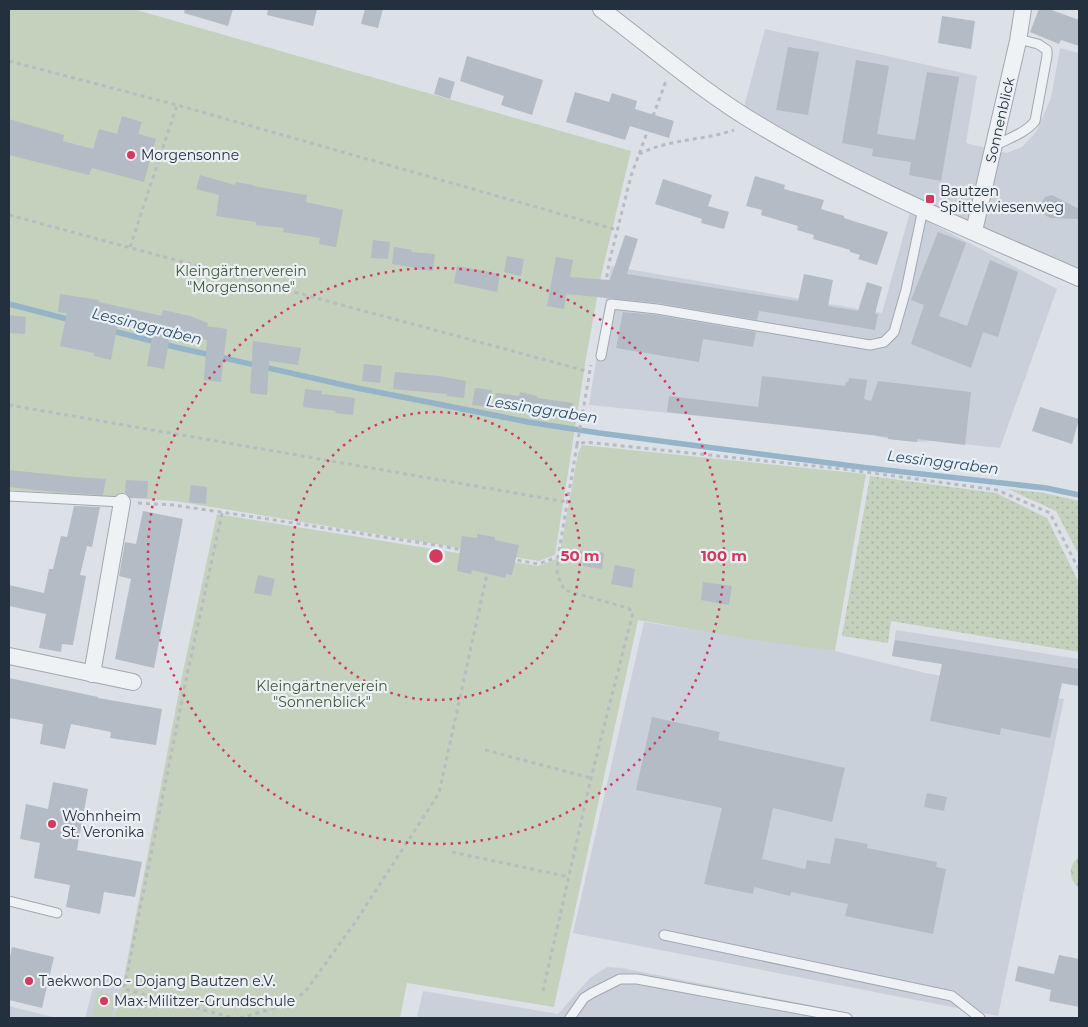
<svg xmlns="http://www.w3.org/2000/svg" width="1088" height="1027" font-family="Montserrat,sans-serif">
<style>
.built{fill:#cad0d9}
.grass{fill:url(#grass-dots)}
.forest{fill:url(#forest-crowns)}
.garden{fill:#c4d1bd}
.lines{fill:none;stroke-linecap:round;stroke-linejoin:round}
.stream{stroke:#95b3c9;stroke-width:5.5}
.building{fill:#b3bbc4}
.lane-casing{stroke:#a1a8b1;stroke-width:11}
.street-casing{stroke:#a1a8b1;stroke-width:18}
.path{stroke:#b6bcc2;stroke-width:3;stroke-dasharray:4 4;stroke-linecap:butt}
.lane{stroke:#eff2f5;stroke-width:9}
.street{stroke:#eff2f5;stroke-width:16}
.ring{fill:none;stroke:#d33a5e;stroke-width:2.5;stroke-dasharray:2.5 5}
.poi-dot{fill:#d33a5e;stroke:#ebf0f5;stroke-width:2}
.labels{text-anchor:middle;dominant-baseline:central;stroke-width:4.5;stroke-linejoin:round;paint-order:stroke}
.street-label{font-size:14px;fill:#25303e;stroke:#ebf0f5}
.poi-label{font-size:14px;fill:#25303e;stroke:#ebf0f5;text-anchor:start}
.park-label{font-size:14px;fill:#3d5a32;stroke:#ebf0f5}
.water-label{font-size:15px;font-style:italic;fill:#2e5373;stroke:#ebf0f5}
.centre{fill:#d33a5e;stroke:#ebf0f5;stroke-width:2.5}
.ring-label{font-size:15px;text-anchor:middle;font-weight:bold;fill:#d33a5e;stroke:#ebf0f5;stroke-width:4.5;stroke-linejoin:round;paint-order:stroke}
</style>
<defs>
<pattern id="grass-dots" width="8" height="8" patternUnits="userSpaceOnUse" patternTransform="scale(1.25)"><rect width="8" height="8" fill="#c4d1bd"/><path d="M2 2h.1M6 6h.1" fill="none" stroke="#a8b4a4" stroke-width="1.8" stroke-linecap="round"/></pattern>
<pattern id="forest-crowns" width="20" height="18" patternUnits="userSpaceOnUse" patternTransform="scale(1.25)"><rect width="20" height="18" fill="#c4d1bd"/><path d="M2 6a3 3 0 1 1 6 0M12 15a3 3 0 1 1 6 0" fill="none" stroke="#a8b4a4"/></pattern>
</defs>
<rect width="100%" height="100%" fill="#dce1e7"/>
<g class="built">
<polygon points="765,29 977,76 966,143 1007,153 1022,147 1036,132 1051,98 1060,48 1079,53 1079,275 902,196 743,110"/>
<polygon points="910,212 1057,289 1000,448 935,441 917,442 888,439 869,434 790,425 589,405 611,266 882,313"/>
<polygon points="644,622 835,651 926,673 1064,699 998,1016 573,933"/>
<polygon points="896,630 1079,659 1079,686 892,656"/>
<polygon points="607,967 622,968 834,1010 832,1018 417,1018 423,991 558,1014 590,978"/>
<polygon points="96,977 123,983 114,1018 85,1018"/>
<polygon points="9,1006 57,1018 9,1018"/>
</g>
<g class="grass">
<polygon points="870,476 996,493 1047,518 1079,583 1079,652 891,621 888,643 842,636"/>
<polygon points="1008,489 1044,493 1079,501 1079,555 1056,511"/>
</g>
<path class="forest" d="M1079,857V888C1068,879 1068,865 1079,857Z"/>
<g class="garden">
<polygon points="9,9 133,9 631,151 601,276 586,358 555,555 539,561 175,501 9,490"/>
<polygon points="582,445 866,474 835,651 748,639 638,620 554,1007 407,983 400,1018 114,1018 123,983 182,676 217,514 538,566 559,558 578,453"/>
<polygon points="98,991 117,996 111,1018 91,1018"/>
</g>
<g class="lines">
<g class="stream">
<polyline points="9,304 71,320"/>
<polyline points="109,330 175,347 357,388 528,422 599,433 868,468 1046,488 1079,495"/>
</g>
</g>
<g class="building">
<polygon points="185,9 233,9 228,26 184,13"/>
<polygon points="268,9 317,9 313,26 267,15"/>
<polygon points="365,9 383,9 378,28 361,24"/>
<polygon points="1039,9 1049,9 1079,20 1079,46 1061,40 1059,44 1030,32"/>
<polygon points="942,16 975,21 971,49 938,43"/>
<polygon points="788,47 819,52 808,115 776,110"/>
<polygon points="467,56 543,80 532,115 501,105 504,96 460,81"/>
<polygon points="856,60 889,66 877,134 915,140 927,72 959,77 941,181 909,175 911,162 872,156 873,149 842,143"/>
<polygon points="439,77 455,82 450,99 434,94"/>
<polygon points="575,92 609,102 612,93 637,101 635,109 674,121 669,138 630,126 625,140 566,122"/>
<polygon points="122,116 142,122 138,134 156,139 144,182 92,168 89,175 9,155 9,119 64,135 63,141 93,149 99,129 117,134"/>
<polygon points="200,175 235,185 236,182 253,185 253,186 307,195 306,202 343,210 336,247 319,244 320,238 283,232 284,228 256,225 256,222 216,216 219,195 196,189"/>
<polygon points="755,176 785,185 784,189 824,200 821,209 844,216 844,218 888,232 877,265 858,259 860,255 850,252 850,250 813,239 814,235 797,230 798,226 761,215 762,210 746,206"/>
<polygon points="663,179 712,195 708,206 729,212 724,229 701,223 702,219 655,204"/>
<polygon points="1052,195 1079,209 1079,219 1050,218 1043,214 1040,207 1041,203 1045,197"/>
<polygon points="938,232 966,243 939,316 967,326 990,260 1018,272 998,337 983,332 971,368 911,344 924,305 911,300"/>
<polygon points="625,235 638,239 627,274 798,301 804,274 833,280 828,306 858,311 867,282 882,287 875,314 878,314 875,330 759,311 757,320 658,303 566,294 564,309 547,306 556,257 573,260 570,277 610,280"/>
<polygon points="373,240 390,242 388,259 371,258"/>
<polygon points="394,247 412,250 411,252 435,254 433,271 415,269 416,268 392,264"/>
<polygon points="507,256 524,259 521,276 504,272"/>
<polygon points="457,266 500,274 497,292 454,283"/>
<polygon points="60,294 99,300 99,302 162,316 163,310 190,316 208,323 207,326 227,329 221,382 204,380 207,340 171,331 164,369 147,366 153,331 118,323 111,360 94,356 94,353 60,346 67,313 58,312"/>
<polygon points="623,312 656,315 756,332 753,347 703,339 699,362 616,348"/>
<polygon points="9,315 26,317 25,334 9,333"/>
<polygon points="253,341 301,348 298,365 269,361 267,395 250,393"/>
<polygon points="364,364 382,366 380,383 362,381"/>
<polygon points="395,372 439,376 466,381 464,398 447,396 447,394 393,389"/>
<polygon points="762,376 845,386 846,382 848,382 849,378 867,380 864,399 871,401 878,381 971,392 965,445 917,439 917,442 888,439 888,437 667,412 669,396 758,407"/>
<polygon points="475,388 492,390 490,407 472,405"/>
<polygon points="305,389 322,391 322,394 355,398 353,415 335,413 336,411 303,407"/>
<polygon points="520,392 537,396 537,398 573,403 571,420 494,405 496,393 519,396"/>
<polygon points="1040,407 1079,419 1072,444 1032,431"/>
<polygon points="9,470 76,477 106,479 103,495 56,492 9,487"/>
<polygon points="126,480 148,481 147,498 131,498 125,493"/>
<polygon points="191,485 207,487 206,504 189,502"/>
<polygon points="74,506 100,507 92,547 87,546 80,575 86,576 73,645 62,644 61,652 39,648 46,614 9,606 9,585 44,593 49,569 53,569 61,536 67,537"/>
<polygon points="143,511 183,519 154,668 115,659 131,579 119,576 125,542 136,544"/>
<polygon points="477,534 495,537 495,540 519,545 512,575 506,574 505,578 472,570 471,574 457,571 462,536 477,538"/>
<polygon points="586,550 604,553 602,569 583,566"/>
<polygon points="615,565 635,569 632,588 611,584"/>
<polygon points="258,575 275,579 271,596 254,593"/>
<polygon points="703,582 732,586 729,605 701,600"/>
<polygon points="895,640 1079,669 1079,686 1062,683 1050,738 1001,728 1000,735 930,721 942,664 892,656"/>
<polygon points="9,678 98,697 98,698 162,709 156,745 110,738 111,732 71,724 65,749 40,744 43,724 9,718"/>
<polygon points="652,717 720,732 718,740 845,768 832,822 773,808 762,859 805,869 807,860 830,864 835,838 868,844 867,848 937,862 936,867 946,869 933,934 845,916 848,904 791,892 790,896 754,887 753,894 704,884 722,808 636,790"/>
<polygon points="53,782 88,789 77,850 142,862 135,897 104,892 100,914 66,907 70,885 34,878 40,843 20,839 26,804 48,809"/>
<polygon points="927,793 947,797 944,811 924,807"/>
<polygon points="12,947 54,957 42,1008 9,1000 9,962"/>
<polygon points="1059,955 1079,959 1079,1007 1049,1001 1051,990 1015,981 1018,966 1054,974"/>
</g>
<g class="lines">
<defs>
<g id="lane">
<path d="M994,146C1007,139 1026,133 1035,121L1047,56V50L1038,44L1018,39"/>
<polyline points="601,356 611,304 657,309 870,345 884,342 894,332 906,290 923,209"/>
<polyline points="9,496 122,502"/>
<polyline points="9,901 57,913"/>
<polyline points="664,935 952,996 980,1018"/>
<polyline points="570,1018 584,998 592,993 620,979 637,979 847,1018"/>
</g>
<g id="street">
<path d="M601,9C653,48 703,92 759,125C860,186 972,231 1079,278"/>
<polyline points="974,231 1018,41 1023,9"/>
<polyline points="9,656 133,682"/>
<polyline points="92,674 122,502"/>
</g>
</defs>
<use href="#lane" class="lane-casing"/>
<use href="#street" class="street-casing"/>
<g class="path">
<polyline points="9,61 177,105 617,230"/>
<path d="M639,154C672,138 702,141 734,130"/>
<polyline points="9,215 590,372"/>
<polyline points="130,247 177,105"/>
<polyline points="604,293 609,263 631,176 666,81"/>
<polyline points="9,405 567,502"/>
<polyline points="577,445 591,365"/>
<polyline points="138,503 173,505 268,519 441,546 538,564 558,557 577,445 585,442 843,469 997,490 1050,513 1079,570"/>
<polyline points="222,513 186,680 124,989 234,1018"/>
<polyline points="485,750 591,778"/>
<polyline points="452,852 569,877"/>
<polyline points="543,991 591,778 633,612 628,608 564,590 557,574 558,557"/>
<polyline points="240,1018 284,1005 305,992 356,921 439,793 491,556"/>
</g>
<use href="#lane" class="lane"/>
<use href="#street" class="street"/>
</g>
<g class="ring">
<circle cx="436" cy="556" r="144"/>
<circle cx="436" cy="556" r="288"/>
</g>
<g class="poi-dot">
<circle cx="131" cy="155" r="5"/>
<rect x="925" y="194" width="10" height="10" rx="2.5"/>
<circle cx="52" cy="824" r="5"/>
<circle cx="29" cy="981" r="5"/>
<circle cx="104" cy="1001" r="5"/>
</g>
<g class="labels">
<g class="street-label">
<text transform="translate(1000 120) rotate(-77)">Sonnenblick</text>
</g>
<g class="poi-label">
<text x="141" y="155">Morgensonne</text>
<text x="940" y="191">Bautzen<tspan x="940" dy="16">Spittelwiesenweg</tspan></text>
<text x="62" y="816">Wohnheim<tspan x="62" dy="16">St. Veronika</tspan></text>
<text x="39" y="981">TaekwonDo - Dojang Bautzen e.V.</text>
<text x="114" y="1001">Max-Militzer-Grundschule</text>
</g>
<g class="park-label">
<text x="241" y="271">Kleingärtnerverein<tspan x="241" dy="16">"Morgensonne"</tspan></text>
<text x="322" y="686">Kleingärtnerverein<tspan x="322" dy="16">"Sonnenblick"</tspan></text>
</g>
<g class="water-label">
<text transform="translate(147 326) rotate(14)">Lessinggraben</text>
<text transform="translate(542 409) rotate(9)">Lessinggraben</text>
<text transform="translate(943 462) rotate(7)">Lessinggraben</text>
</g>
</g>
<circle cx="436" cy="556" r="8" class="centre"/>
<g class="ring-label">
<text x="580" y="561">50 m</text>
<text x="724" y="561">100 m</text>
</g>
<rect width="1088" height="1027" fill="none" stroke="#25303e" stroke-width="20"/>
</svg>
